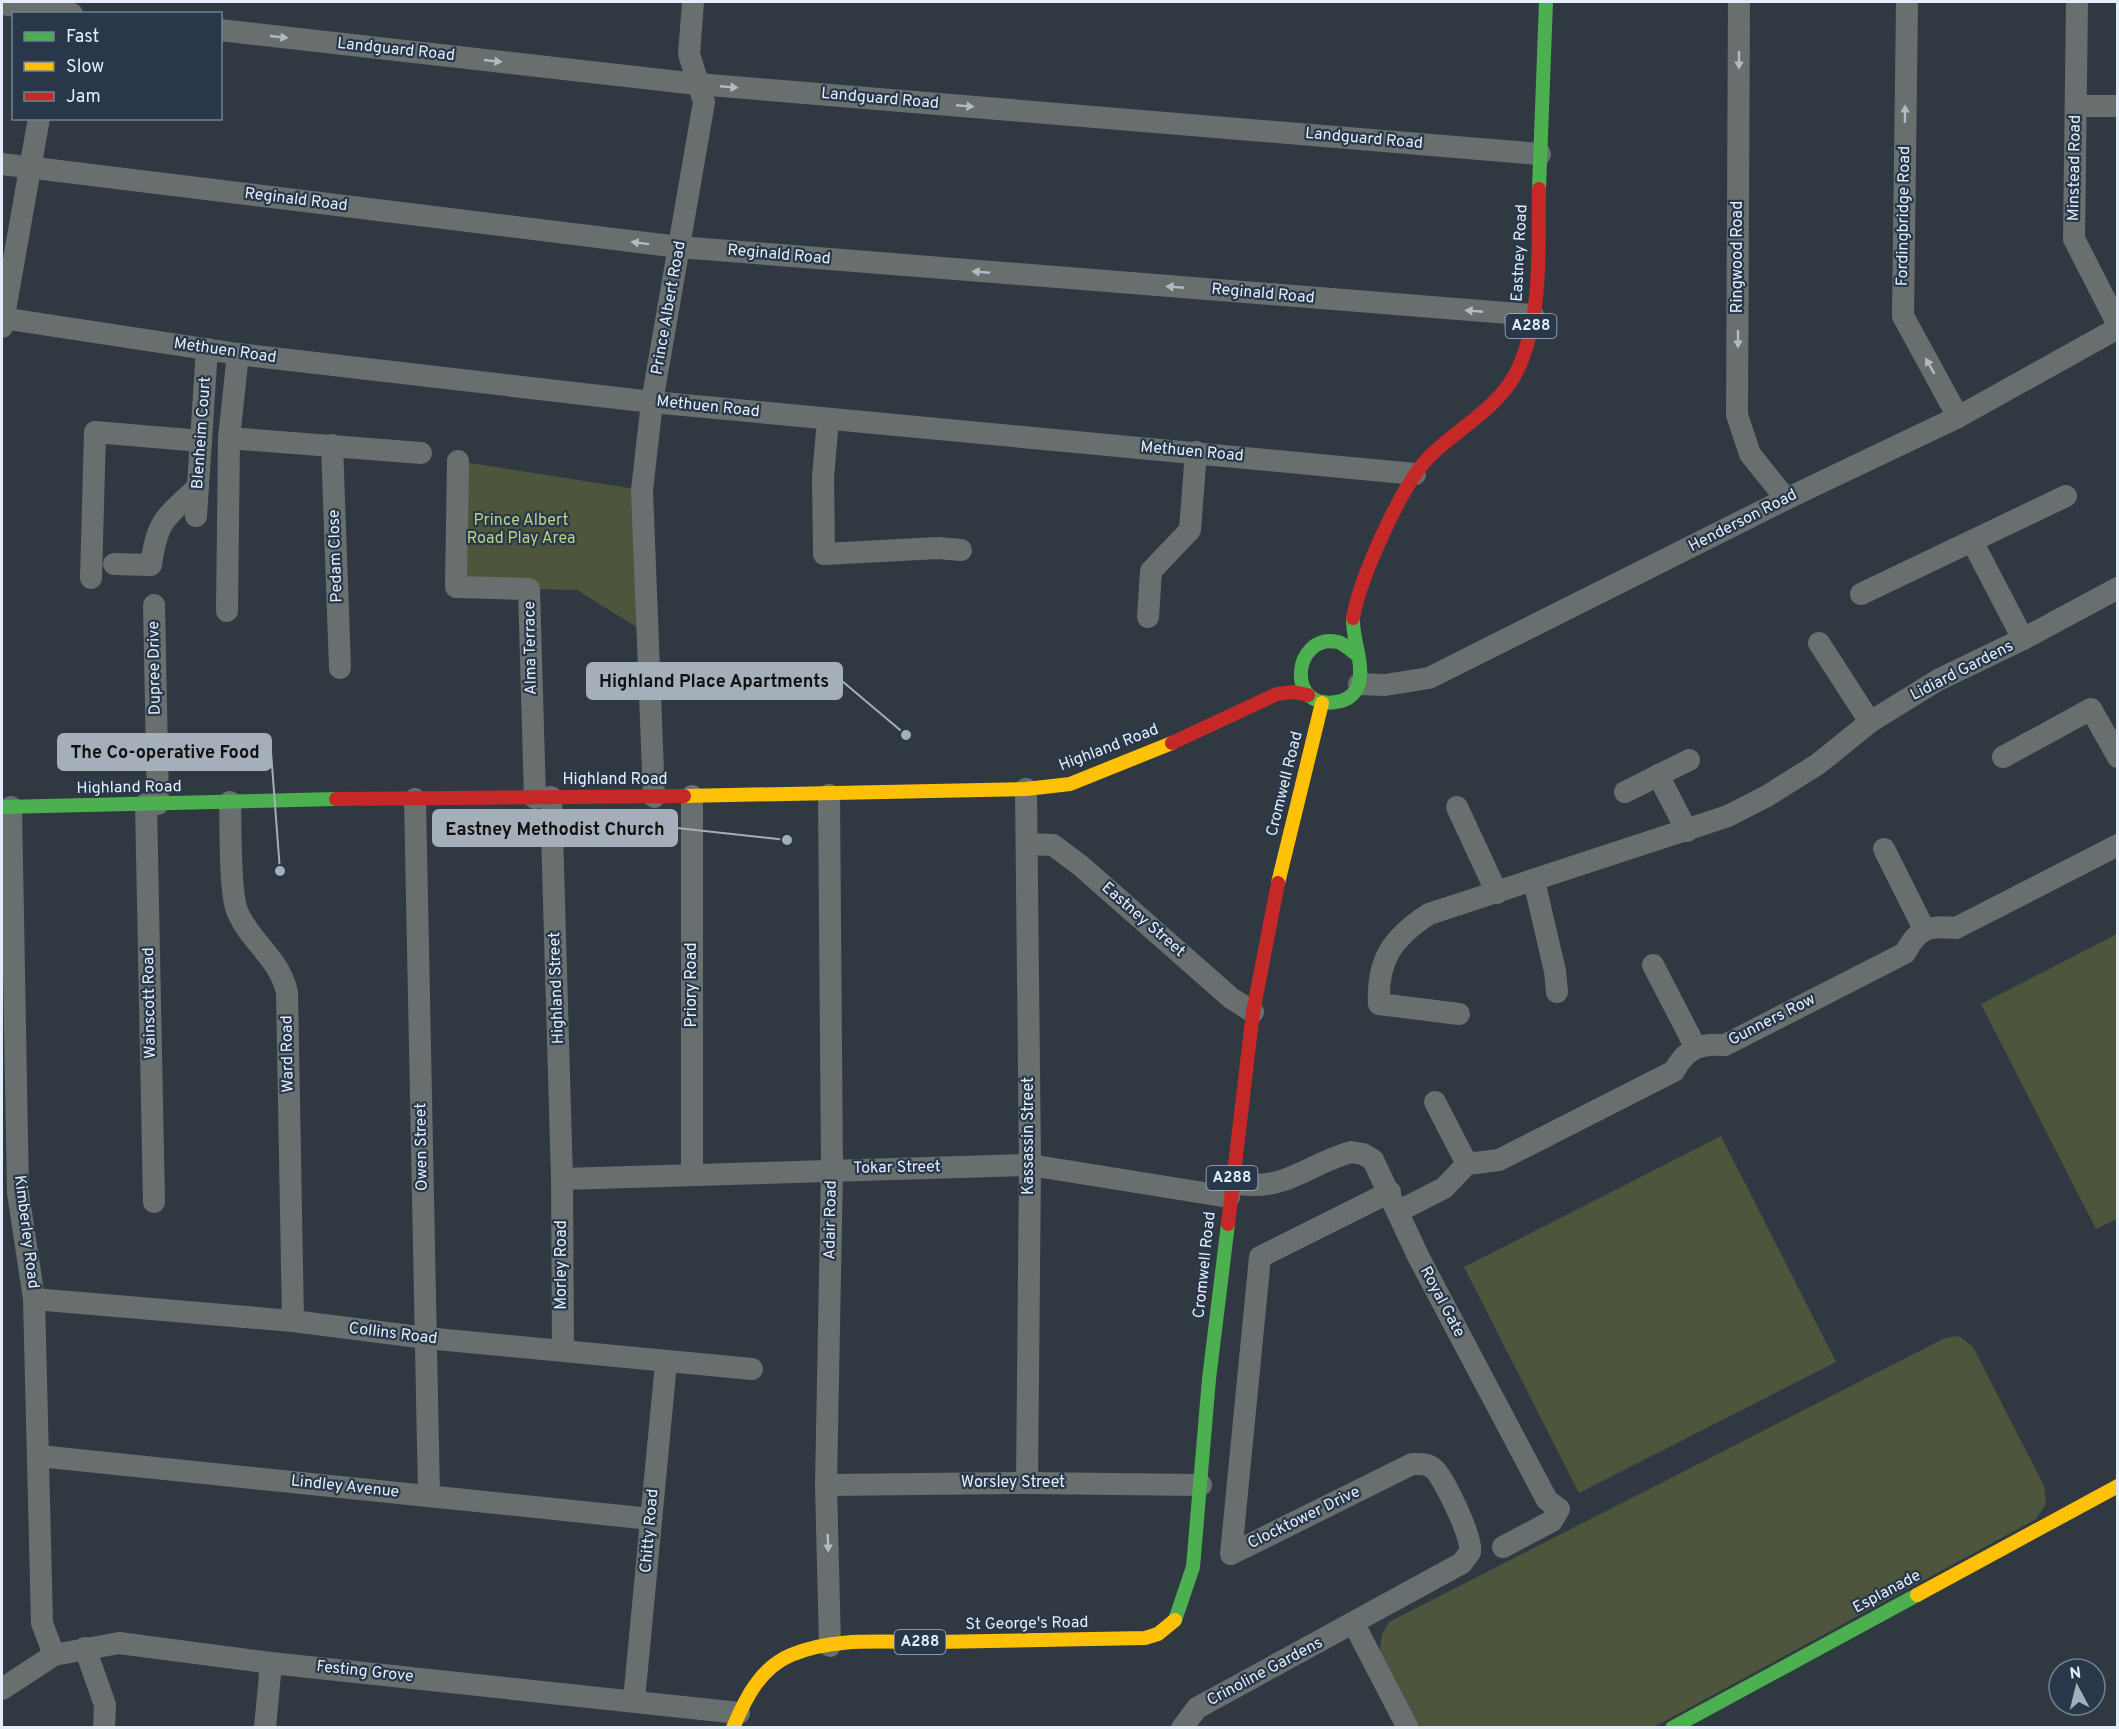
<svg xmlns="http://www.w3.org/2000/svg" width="2119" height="1729" font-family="Overpass,sans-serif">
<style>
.green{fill:#4d563d}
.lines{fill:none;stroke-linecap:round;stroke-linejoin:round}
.street{stroke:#696f6e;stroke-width:22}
.fast{stroke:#4caf50;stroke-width:14}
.slow{stroke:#ffc107;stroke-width:14}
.jam{stroke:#c62828;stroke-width:14}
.oneway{fill:#b3bbc2}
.labels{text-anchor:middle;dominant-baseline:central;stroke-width:4.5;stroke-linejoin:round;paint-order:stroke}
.shield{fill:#28384a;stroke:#acb7c5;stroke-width:1.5}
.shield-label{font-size:15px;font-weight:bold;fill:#e4eefa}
.street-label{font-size:16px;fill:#e4eefa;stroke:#28384a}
.park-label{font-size:16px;fill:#bbd283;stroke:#28384a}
.leader{fill:none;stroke:#a5afba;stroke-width:2}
.callout-dot{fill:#a5afba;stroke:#28384a;stroke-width:2}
.callout{fill:#a5afba;stroke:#a5afba;stroke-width:2}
.callout-label{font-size:18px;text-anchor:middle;font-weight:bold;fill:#111}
</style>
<rect width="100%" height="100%" fill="#303942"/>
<g class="green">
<polygon points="458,461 642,490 646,633 577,590 456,587"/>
<polygon points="2117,934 2117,1219 2096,1229 1981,1004"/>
<polygon points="1721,1136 1836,1362 1579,1493 1464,1267"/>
<polygon points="1959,1336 1973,1347 2044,1486 2046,1504 2036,1519 1654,1727 1420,1727 1380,1650 1382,1634 1389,1622 1945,1338"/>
</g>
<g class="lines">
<g class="street">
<polyline points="1739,2 1737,415 1750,454 1786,499"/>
<polyline points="1907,2 1903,316 1958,417"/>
<polyline points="2077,2 2074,239 2118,325"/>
<polyline points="2,4 72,14"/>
<polyline points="220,30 697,84 1540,154"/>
<polyline points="2076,106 2118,106"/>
<polyline points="2,164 679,247 1533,315"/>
<polyline points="2,318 238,354 652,402 1415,474"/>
<polyline points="2,327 39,118"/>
<polyline points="828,420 823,477 824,554 938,548 961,550"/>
<polyline points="229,438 421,453"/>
<polyline points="332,445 340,668"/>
<polyline points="458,461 456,587 529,589 535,798"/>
<polyline points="196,516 207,349"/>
<polyline points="1972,541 2023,639"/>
<path d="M114,564L151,565C157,520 166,517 198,487"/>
<polyline points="91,578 95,432 201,441"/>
<polyline points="1861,594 2066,496"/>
<polyline points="154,605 158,804"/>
<polyline points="227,611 229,438 238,354"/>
<polyline points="1148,617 1151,571 1190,530 1196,452"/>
<polyline points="1819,643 1870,722"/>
<polyline points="1359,684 1385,685 1429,678 1786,499 1958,417 2118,328"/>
<polyline points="2003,757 2091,709 2118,757"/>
<polyline points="1658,775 1687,831"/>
<polyline points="1026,789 1030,1165 1027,1483"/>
<polyline points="1625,792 1689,760"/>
<polyline points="829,795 832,1170 826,1485 830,1646"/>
<polyline points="692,796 692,1174"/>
<polyline points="551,797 562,1179 563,1350"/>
<polyline points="654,797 642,490 652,402 704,102 689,54 693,2"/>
<polyline points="415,799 429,1495"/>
<path d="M230,802C231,825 229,895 238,913C251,943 278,956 287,992L293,1321"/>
<polyline points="146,804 154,1202"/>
<polyline points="11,807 18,1193 34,1299 42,1623 54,1655"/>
<polyline points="1457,807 1497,893"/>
<polyline points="1027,844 1053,845 1081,866 1231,998 1253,1012"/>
<polyline points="1884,849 1924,929"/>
<polyline points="1534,881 1555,971 1557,992"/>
<polyline points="1653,965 1695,1046"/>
<path d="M1459,1014L1379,1004C1377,960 1392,938 1429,914L1728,816L1767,796L1818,764L1870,722L1938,680L2023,639L2118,588"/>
<polyline points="1435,1102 1467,1164"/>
<polyline points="562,1179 1030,1165 1229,1197"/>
<path d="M1232,1183C1285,1193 1305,1165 1351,1152L1363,1154L1373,1160L1419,1258L1547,1500L1559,1509L1552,1521L1503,1547"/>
<path d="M1399,1211L1444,1188L1467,1164L1499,1160L1674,1071C1686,1049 1699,1043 1725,1045L1905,953C1918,928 1929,925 1956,928L2118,845"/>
<polyline points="34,1299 293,1321 426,1338 752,1369"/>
<polyline points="39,1456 651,1519"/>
<polyline points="826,1485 1027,1483 1201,1485"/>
<polyline points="1354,1624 1408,1728"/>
<polyline points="85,1648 105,1705 104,1728"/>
<polyline points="2,1689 54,1655 119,1643 271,1663 739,1713"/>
<polyline points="634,1700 666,1363"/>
<polyline points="265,1728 271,1663"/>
<path d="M1182,1728L1197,1708L1462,1563C1464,1560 1468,1555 1470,1552C1474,1540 1444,1479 1435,1470C1428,1463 1420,1464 1412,1464L1231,1554L1260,1257L1390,1192"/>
</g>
<g class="fast">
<polyline points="1539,189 1546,2"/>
<path d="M1353,618C1352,639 1364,662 1359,683C1357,692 1349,699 1341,701C1284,715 1292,632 1338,642C1345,644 1351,651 1357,655"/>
<polyline points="2,807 336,799"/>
<polyline points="1175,1620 1193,1567 1209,1379 1228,1224"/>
<polyline points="1672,1728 1917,1595"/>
</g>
<g class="slow">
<polyline points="684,796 1026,789 1070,784 1172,743"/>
<polyline points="1278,883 1322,703"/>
<polyline points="1917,1595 2118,1486"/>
<path d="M733,1728C745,1699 760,1668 791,1655C835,1636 888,1643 935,1642C1005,1641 1075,1639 1145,1638L1158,1634L1175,1620"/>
</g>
<g class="jam">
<path d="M1353,618C1360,578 1402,483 1431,455C1459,428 1501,406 1518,369C1543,314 1538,247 1539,189"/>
<polyline points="1172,743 1277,694 1293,692 1308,695"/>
<polyline points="336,799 684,796"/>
<polyline points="1228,1224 1253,1012 1278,883"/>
</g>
</g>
<defs><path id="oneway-solid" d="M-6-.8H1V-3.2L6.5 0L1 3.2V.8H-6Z" transform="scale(1.5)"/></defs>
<g class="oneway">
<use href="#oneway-solid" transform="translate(279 37) rotate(6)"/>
<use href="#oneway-solid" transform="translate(1739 60) rotate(90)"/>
<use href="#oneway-solid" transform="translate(493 61) rotate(6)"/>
<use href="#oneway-solid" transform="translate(729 87) rotate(5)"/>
<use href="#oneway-solid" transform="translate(965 106) rotate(5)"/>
<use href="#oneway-solid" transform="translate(1905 114) rotate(-89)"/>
<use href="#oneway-solid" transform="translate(640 243) rotate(-173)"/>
<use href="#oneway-solid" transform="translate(981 272) rotate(-175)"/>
<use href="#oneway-solid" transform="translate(1175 287) rotate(-175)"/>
<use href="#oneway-solid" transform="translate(1474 311) rotate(-175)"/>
<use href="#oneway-solid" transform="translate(1738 339) rotate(90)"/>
<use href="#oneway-solid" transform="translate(1930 366) rotate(-119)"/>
<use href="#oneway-solid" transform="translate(828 1543) rotate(88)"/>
</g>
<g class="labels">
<g class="shield">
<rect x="1505.5" y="314" width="51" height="24" rx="4.5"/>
<rect x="1206.5" y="1166" width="51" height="24" rx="4.5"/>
<rect x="894.5" y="1630" width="51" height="24" rx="4.5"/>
</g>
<g class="shield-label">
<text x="1531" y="326">A288</text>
<text x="1232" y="1178">A288</text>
<text x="920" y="1642">A288</text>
</g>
<g class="street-label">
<text transform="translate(396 50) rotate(6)">Landguard Road</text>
<text transform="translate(880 99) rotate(5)">Landguard Road</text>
<text transform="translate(1364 139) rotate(5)">Landguard Road</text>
<text transform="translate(2075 168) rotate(-89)">Minstead Road</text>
<text transform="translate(296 200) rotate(7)">Reginald Road</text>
<text transform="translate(1904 216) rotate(-89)">Fordingbridge Road</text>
<text transform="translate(1520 253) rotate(-87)">Eastney Road</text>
<text transform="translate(779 255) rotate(5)">Reginald Road</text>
<text transform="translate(1738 257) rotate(-90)">Ringwood Road</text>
<text transform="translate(1263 294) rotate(5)">Reginald Road</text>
<text transform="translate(669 308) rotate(-80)">Prince Albert Road</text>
<text transform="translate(225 351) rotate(8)">Methuen Road</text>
<text transform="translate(708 407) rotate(6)">Methuen Road</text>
<text transform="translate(202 433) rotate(-86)">Blenheim Court</text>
<text transform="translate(1192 452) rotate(5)">Methuen Road</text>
<text transform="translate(1743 521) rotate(-27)">Henderson Road</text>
<text transform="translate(336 556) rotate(-92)">Pedam Close</text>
<text transform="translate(531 648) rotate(-91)">Alma Terrace</text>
<text transform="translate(155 668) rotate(-91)">Dupree Drive</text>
<text transform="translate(1962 671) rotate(-27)">Lidiard Gardens</text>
<text transform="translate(1109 748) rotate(-21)">Highland Road</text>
<text x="615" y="780">Highland Road</text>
<text transform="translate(1285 784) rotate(-76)">Cromwell Road</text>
<text transform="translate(129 788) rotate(-1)">Highland Road</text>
<text transform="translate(1143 920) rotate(41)">Eastney Street</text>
<text transform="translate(692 985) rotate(-90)">Priory Road</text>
<text transform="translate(557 988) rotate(-92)">Highland Street</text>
<text transform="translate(150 1003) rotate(-91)">Wainscott Road</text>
<text transform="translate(1772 1020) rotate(-27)">Gunners Row</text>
<text transform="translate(288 1054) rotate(-91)">Ward Road</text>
<text transform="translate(1029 1136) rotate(-90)">Kassassin Street</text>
<text transform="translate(422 1147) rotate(-91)">Owen Street</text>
<text transform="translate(897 1168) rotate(-1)">Tokar Street</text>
<text transform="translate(831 1220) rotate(-89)">Adair Road</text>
<text transform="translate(26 1232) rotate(83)">Kimberley Road</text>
<text transform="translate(562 1265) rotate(-90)">Morley Road</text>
<text transform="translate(1205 1265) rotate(-84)">Cromwell Road</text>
<text transform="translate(1442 1302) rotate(62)">Royal Gate</text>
<text transform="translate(393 1334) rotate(7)">Collins Road</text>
<text x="1013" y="1483">Worsley Street</text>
<text transform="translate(345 1487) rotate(6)">Lindley Avenue</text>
<text transform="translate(1304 1518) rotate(-26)">Clocktower Drive</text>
<text transform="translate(650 1531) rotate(-85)">Chitty Road</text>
<text transform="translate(1887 1592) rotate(-28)">Esplanade</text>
<text transform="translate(1027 1624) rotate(-1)">St George's Road</text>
<text transform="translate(365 1672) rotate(6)">Festing Grove</text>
<text transform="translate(1265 1672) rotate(-28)">Crinoline Gardens</text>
</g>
<g class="park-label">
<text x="521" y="521">Prince Albert<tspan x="521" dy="18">Road Play Area</tspan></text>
</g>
</g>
<path class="leader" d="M906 735L842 681M280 871L271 752M787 840L677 828"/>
<g class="callout-dot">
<circle cx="906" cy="735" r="6"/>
<circle cx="280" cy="871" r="6"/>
<circle cx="787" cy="840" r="6"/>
</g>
<g class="callout">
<rect x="587" y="663" width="255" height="36" rx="6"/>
<rect x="58" y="734" width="213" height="36" rx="6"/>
<rect x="433" y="810" width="244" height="36" rx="6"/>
</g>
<g class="callout-label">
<text x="714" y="687">Highland Place Apartments</text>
<text x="165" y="758">The Co-operative Food</text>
<text x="555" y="835">Eastney Methodist Church</text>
</g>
<rect width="2119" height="1729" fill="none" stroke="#e4eefa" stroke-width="6"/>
<rect x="12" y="12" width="210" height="108" fill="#28384a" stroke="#738190" stroke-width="1.5"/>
<rect x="24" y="32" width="30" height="9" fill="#4caf50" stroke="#738190" stroke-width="1.5"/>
<text x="66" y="42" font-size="18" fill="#e4eefa">Fast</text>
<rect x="24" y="62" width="30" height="9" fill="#ffc107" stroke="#738190" stroke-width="1.5"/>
<text x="66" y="72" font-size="18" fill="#e4eefa">Slow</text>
<rect x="24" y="92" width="30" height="9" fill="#c62828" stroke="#738190" stroke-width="1.5"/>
<text x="66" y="102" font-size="18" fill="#e4eefa">Jam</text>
<g transform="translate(2077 1687) rotate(353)"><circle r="28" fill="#28384a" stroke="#738190" stroke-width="1.5"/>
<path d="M0-4.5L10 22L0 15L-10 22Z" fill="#a5afba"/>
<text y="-9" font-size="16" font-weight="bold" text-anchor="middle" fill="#e4eefa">N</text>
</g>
</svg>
